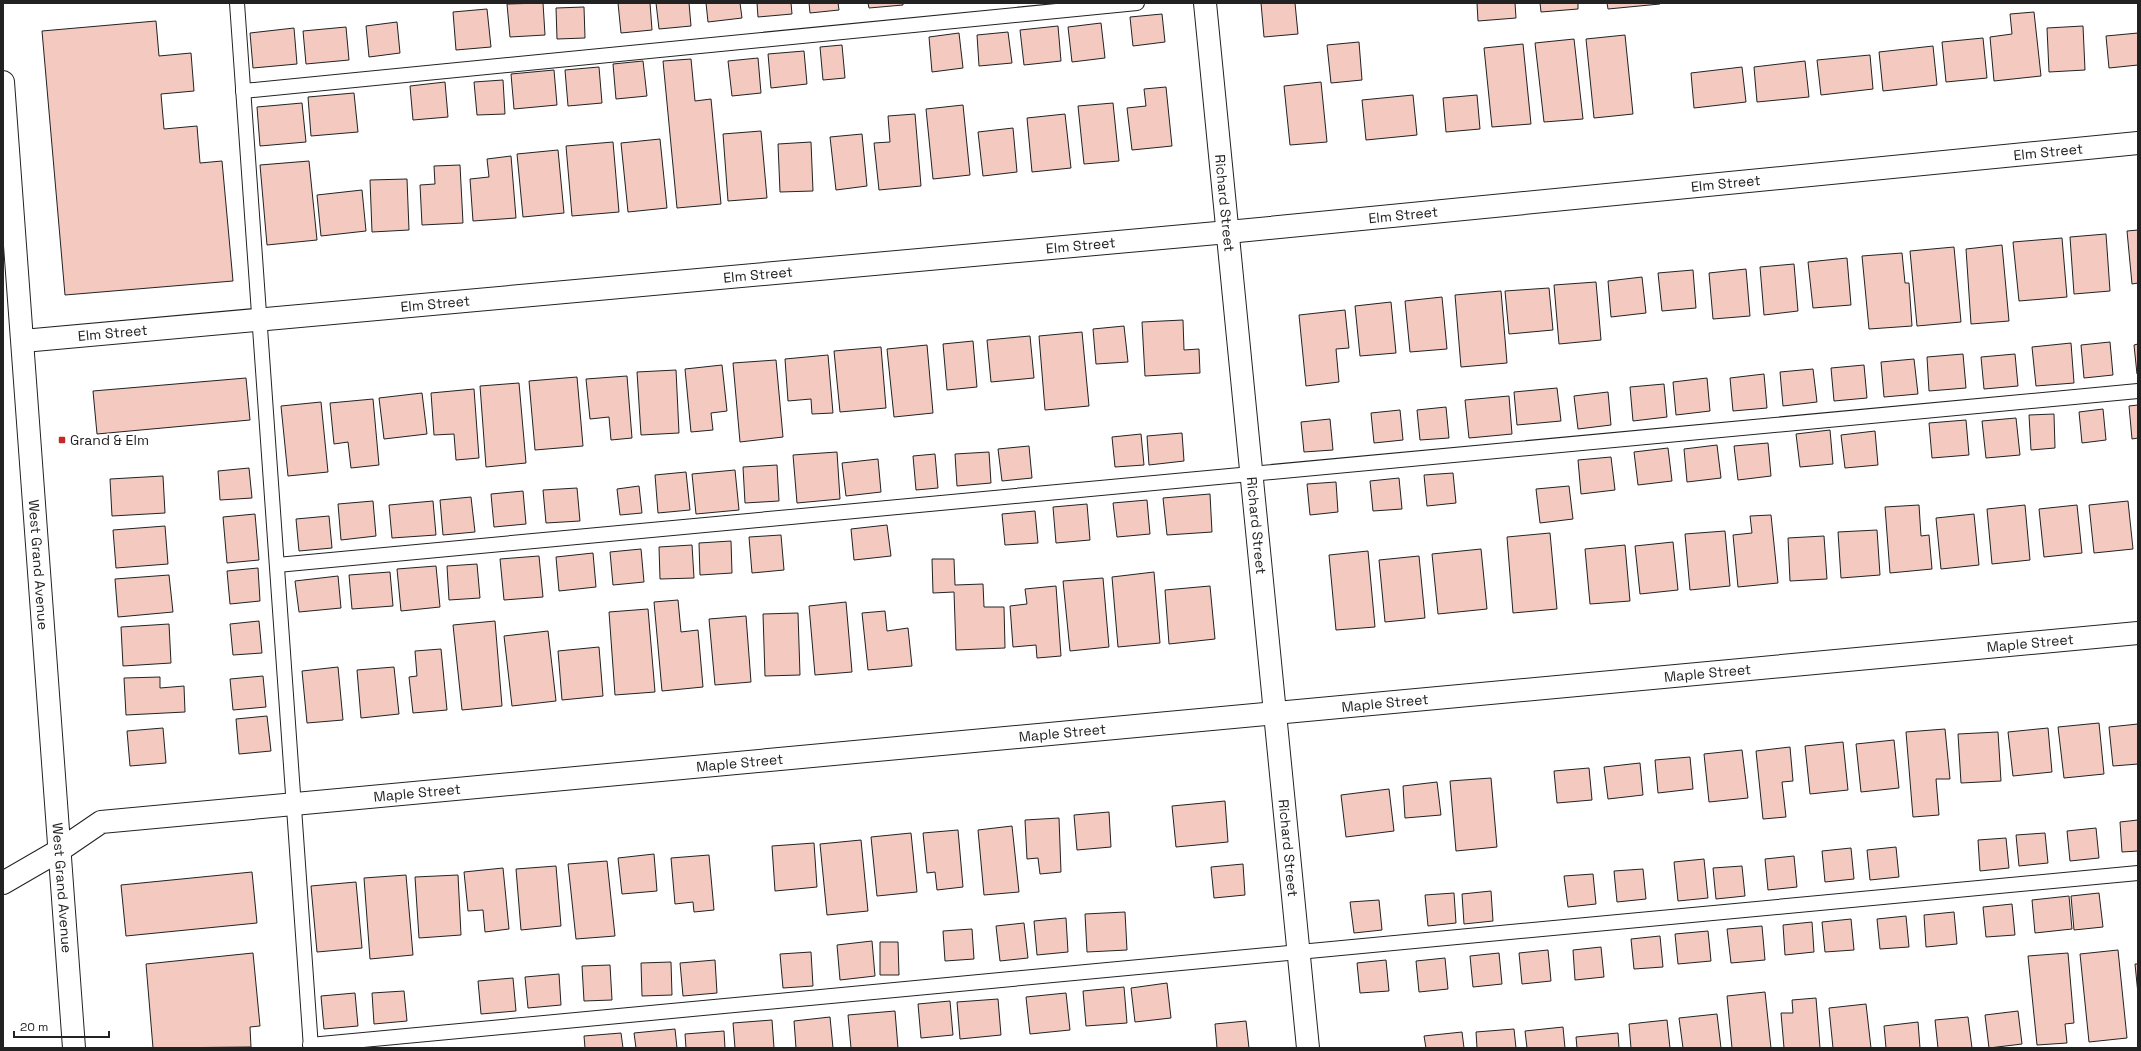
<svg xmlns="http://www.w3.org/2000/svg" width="2141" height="1051" font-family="'Space Grotesk',sans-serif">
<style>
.building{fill:#f3c9c0;stroke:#222}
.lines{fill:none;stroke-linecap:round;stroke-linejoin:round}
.service-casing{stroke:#222;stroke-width:16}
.minor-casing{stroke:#222;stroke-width:24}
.secondary-casing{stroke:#222;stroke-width:24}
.service{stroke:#fff;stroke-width:14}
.minor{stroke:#fff;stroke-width:22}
.secondary{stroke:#fff;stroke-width:22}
.poi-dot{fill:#c62828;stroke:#fff;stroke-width:1.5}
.labels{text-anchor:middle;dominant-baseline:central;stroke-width:3;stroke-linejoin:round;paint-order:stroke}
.street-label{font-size:14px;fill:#222;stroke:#fff}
.poi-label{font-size:14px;fill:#222;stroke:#fff;text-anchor:start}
</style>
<rect width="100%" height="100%" fill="#fff"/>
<g class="building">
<polygon points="543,3 545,35 510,37 507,4"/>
<polygon points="618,3 650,3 652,30 621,33"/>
<polygon points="656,3 689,3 691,26 659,29"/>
<polygon points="706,3 740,3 742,18 708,22"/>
<polygon points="757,3 791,3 792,14 758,17"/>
<polygon points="809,3 838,3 839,10 810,13"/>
<polygon points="868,3 903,3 903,5 869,8"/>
<polygon points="1261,3 1295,3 1298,34 1264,37"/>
<polygon points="1477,3 1515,3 1516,18 1478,21"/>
<polygon points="1540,3 1578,3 1578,9 1541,12"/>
<polygon points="1607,3 1660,3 1660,4 1608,9"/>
<polygon points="584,7 585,38 557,39 556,8"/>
<polygon points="487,9 491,47 456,50 453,12"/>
<polygon points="2034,12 2041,76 1994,81 1990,37 2012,34 2010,14"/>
<polygon points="1162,14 1165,42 1133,46 1130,17"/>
<polygon points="156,21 159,56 191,53 194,91 161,94 164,129 197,126 200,163 222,161 233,281 65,295 42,31"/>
<polygon points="397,22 400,53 369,57 366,26"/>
<polygon points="1101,23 1105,58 1072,62 1068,27"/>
<polygon points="1058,26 1061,61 1024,65 1020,30"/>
<polygon points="2083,26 2085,70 2049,72 2047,28"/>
<polygon points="346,27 349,60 306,64 303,31"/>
<polygon points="294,28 297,64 253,68 250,33"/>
<polygon points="1008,32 1012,63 979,66 977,35"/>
<polygon points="959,33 963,68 932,72 929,37"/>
<polygon points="2138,33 2138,65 2109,68 2106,36"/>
<polygon points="1625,35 1633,114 1594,118 1586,39"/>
<polygon points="1983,38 1987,78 1946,82 1942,42"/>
<polygon points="1574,39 1583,119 1544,122 1535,43"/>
<polygon points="1359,42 1362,80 1331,83 1327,45"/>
<polygon points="1523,44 1531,124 1492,127 1484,48"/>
<polygon points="842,45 845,78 823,80 820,47"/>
<polygon points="1933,46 1937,85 1883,91 1879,52"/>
<polygon points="804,51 807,84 771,88 768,54"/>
<polygon points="1870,55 1873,89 1821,95 1817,60"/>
<polygon points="758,58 761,93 732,96 728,61"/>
<polygon points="691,59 695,101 711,99 721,204 677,208 663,61"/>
<polygon points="643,61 647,96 616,99 613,64"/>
<polygon points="1805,61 1809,97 1757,102 1754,67"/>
<polygon points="599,67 602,103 568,106 565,70"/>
<polygon points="1742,67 1746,102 1694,108 1691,73"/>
<polygon points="554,70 557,105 514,109 511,74"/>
<polygon points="503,80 505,114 477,115 474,82"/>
<polygon points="445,82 448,117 413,120 410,86"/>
<polygon points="1321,82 1327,142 1290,145 1284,86"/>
<polygon points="1166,87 1172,146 1132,150 1127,108 1146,106 1144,89"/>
<polygon points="354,93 358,132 311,136 308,97"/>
<polygon points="1413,95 1417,135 1366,140 1362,100"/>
<polygon points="1477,95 1480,129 1446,132 1443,98"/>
<polygon points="302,103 306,142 260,146 257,107"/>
<polygon points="1113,103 1119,161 1084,164 1078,106"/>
<polygon points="963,105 970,175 933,179 926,109"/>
<polygon points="915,114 921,186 879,190 874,143 890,142 888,116"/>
<polygon points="1065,114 1071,168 1032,172 1027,118"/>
<polygon points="1013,128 1017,172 983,176 978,132"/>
<polygon points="761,131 767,198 728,201 723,134"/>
<polygon points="862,134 867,186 836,190 830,137"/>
<polygon points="660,139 667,208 628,212 621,143"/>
<polygon points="613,142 619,212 572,216 566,146"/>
<polygon points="811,142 813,191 780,192 778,144"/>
<polygon points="558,150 564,213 523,217 517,154"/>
<polygon points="511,156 516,218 473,221 470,179 489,177 487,159"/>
<polygon points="309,161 317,240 267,245 260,165"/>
<polygon points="460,165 463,223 422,225 420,185 435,184 434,166"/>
<polygon points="407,179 409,230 372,232 370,180"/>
<polygon points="362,190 366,231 321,236 317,195"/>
<polygon points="2138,230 2138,283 2132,284 2127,231"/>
<polygon points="2106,234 2110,291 2074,294 2070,237"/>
<polygon points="2062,238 2067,297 2019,301 2013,242"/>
<polygon points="2002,245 2009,321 1971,324 1966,249"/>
<polygon points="1954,247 1961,322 1917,326 1910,251"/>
<polygon points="1902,253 1905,283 1909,283 1912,326 1869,329 1862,256"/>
<polygon points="1847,258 1851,305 1813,308 1808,262"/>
<polygon points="1794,264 1798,311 1764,315 1760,267"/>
<polygon points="1746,269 1750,316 1713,319 1709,273"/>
<polygon points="1693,270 1696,308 1662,311 1658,273"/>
<polygon points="1642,277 1646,313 1611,317 1608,281"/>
<polygon points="1596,282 1601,340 1559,344 1554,285"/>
<polygon points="1549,288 1553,330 1509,334 1505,291"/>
<polygon points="1501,291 1507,363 1461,367 1455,295"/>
<polygon points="1442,297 1447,349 1410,352 1405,301"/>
<polygon points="1391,302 1396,353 1360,356 1355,306"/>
<polygon points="1345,310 1349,348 1336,349 1339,382 1306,386 1299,315"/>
<polygon points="1183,320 1184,350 1199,349 1200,373 1145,376 1142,322"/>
<polygon points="1124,326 1128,362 1096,364 1093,329"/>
<polygon points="1082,332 1089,406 1045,410 1039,336"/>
<polygon points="1030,336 1034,378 991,382 987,340"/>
<polygon points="973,341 977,387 947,390 943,344"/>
<polygon points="2110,342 2113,375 2084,378 2081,345"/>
<polygon points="2071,343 2074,383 2036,386 2032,347"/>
<polygon points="2138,344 2138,374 2137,374 2134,345"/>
<polygon points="927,345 933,413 894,417 887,349"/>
<polygon points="881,347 886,408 840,412 834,351"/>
<polygon points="1963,354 1966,388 1929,391 1927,357"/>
<polygon points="2015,354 2018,386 1984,389 1981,357"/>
<polygon points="828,355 833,413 812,414 811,399 788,401 785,359"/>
<polygon points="1914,359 1918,394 1884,397 1881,362"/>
<polygon points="776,360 783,437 740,442 733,363"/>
<polygon points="722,365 727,411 711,413 713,430 691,432 685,369"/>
<polygon points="1864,365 1867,398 1834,401 1831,368"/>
<polygon points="1813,369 1817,402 1783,406 1780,372"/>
<polygon points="676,370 679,433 641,435 637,372"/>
<polygon points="1764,374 1767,408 1733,411 1730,378"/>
<polygon points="627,376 632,438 611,440 609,417 590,419 586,379"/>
<polygon points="577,377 583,446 535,450 529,381"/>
<polygon points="246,378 250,420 97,434 93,391"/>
<polygon points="1707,378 1710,411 1676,415 1673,382"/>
<polygon points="519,383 526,463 486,467 480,386"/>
<polygon points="1664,384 1667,417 1633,421 1630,387"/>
<polygon points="1557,388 1561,421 1517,425 1514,392"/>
<polygon points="474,389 479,458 456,460 454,434 434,435 431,393"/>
<polygon points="1608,392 1611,425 1578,429 1574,396"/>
<polygon points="422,393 427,434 384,439 379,398"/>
<polygon points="1509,396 1512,434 1469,438 1465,400"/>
<polygon points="373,399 379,465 351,468 348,442 334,444 330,403"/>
<polygon points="321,402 328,472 288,476 281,406"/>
<polygon points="2138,405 2138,438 2132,439 2129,406"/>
<polygon points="1446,407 1449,438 1420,440 1417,410"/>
<polygon points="2103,409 2106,440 2082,443 2079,412"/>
<polygon points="1400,410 1403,440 1374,443 1371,413"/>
<polygon points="2054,414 2055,448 2031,450 2029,415"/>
<polygon points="2016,418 2020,455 1986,458 1982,421"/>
<polygon points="1330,419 1333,450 1304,452 1301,422"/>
<polygon points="1966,420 1969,455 1932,458 1929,423"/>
<polygon points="1830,430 1833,464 1800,467 1796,434"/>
<polygon points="1875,431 1878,465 1845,468 1841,435"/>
<polygon points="1182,433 1184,461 1149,465 1147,436"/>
<polygon points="1141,434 1144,465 1115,467 1112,437"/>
<polygon points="1768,443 1771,476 1738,480 1734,446"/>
<polygon points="1717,445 1721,478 1687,482 1684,449"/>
<polygon points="1029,446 1032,478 1002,481 998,449"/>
<polygon points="1668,448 1672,481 1638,485 1634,452"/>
<polygon points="837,452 840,499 797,503 793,455"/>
<polygon points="989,452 991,483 957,486 955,454"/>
<polygon points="935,454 938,488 916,490 913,456"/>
<polygon points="1611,457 1615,490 1581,494 1578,460"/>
<polygon points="878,459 881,492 846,496 842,463"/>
<polygon points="777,465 779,501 745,503 743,467"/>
<polygon points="249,468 252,498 220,500 218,471"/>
<polygon points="735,470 739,510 696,514 692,474"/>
<polygon points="686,472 690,510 658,513 655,475"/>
<polygon points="1453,473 1456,503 1427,506 1424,475"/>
<polygon points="163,476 165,513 112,516 110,479"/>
<polygon points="1399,478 1402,509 1373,511 1370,481"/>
<polygon points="1336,482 1338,512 1310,515 1307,484"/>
<polygon points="639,486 642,513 620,515 617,489"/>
<polygon points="1569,486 1573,519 1540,523 1536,489"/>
<polygon points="577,488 580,521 546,523 543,490"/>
<polygon points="523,491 526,524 494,527 491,494"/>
<polygon points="1210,494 1212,532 1167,535 1163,498"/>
<polygon points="471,497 475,532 443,535 440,500"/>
<polygon points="1147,500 1150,534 1117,537 1113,503"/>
<polygon points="373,501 376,536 341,540 338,504"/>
<polygon points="433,501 436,535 392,538 389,505"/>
<polygon points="2128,501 2133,549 2094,553 2089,505"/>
<polygon points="1087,504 1090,540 1056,543 1053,507"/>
<polygon points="1919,505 1921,536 1929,535 1932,569 1890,573 1885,507"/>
<polygon points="2025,505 2030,560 1992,564 1987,509"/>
<polygon points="2077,505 2082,553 2044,557 2039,509"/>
<polygon points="1035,511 1038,543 1005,545 1002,514"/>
<polygon points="255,514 259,560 227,563 223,517"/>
<polygon points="1974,514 1979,565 1941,569 1936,518"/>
<polygon points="1771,515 1778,583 1738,587 1733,535 1752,533 1750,516"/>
<polygon points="329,516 332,548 299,551 296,519"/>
<polygon points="887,525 891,556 854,560 851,529"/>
<polygon points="165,526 168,564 116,568 113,530"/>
<polygon points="1877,530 1880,575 1841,578 1838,532"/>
<polygon points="1725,531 1730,586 1690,590 1685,534"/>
<polygon points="1550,533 1557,609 1513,613 1507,537"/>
<polygon points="781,535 784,570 752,573 749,537"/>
<polygon points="1824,536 1827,579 1790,581 1788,538"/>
<polygon points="731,541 732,573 700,575 699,543"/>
<polygon points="1673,542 1678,590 1640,594 1635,546"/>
<polygon points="692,545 694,578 660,579 659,547"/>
<polygon points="1625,545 1630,601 1590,604 1585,549"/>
<polygon points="641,549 644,582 613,585 610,552"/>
<polygon points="1481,549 1487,609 1438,614 1432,554"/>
<polygon points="1368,551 1375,627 1336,630 1329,555"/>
<polygon points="593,553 596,587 559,591 556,557"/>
<polygon points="539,556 543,597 504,600 500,559"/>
<polygon points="1419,556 1425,618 1385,622 1379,560"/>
<polygon points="932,559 954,559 955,585 983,584 984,607 1004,607 1005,648 956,650 954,592 933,593"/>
<polygon points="477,564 480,598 449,600 447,566"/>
<polygon points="436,566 440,607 401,611 397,569"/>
<polygon points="258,568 260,601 230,604 227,571"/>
<polygon points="390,572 393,606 352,609 349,575"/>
<polygon points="1154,572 1160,643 1118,647 1112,577"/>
<polygon points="169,575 173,612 118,617 115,579"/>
<polygon points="338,576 341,608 299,612 295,581"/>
<polygon points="1103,578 1109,647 1070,651 1063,581"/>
<polygon points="1056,586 1061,656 1037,658 1036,645 1013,647 1010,606 1027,604 1025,589"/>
<polygon points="1210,586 1215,639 1169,644 1165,590"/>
<polygon points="678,600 681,632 698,630 703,687 662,691 654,602"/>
<polygon points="846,602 852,672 815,675 809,606"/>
<polygon points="648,609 655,692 615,695 609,612"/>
<polygon points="885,611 887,631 908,628 912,666 868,670 862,613"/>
<polygon points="798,613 800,675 765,676 763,614"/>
<polygon points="746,616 751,682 715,685 709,619"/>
<polygon points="259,621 262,653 233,655 230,624"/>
<polygon points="495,621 502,706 462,710 453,625"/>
<polygon points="169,624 171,663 123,666 121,627"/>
<polygon points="548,631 556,701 512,706 504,636"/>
<polygon points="599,647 603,696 562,700 558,651"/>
<polygon points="441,649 447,710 413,713 409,677 417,676 415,651"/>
<polygon points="338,667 343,720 307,723 302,671"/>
<polygon points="394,667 399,714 361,718 357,670"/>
<polygon points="263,676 266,707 233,710 230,679"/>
<polygon points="160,677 160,688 184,686 185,712 126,715 124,678"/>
<polygon points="267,716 271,751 239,754 236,719"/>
<polygon points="2099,723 2104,774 2064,778 2058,727"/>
<polygon points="2138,724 2138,764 2113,766 2109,727"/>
<polygon points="163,728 166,763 130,766 127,731"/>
<polygon points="2048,728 2052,772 2013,776 2008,732"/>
<polygon points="1945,729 1950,779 1936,779 1939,815 1913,817 1906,732"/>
<polygon points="1998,732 2001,781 1961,783 1958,734"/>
<polygon points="1894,740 1899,788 1861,792 1856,744"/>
<polygon points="1843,742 1848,790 1810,794 1805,746"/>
<polygon points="1790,747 1793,781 1782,782 1786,817 1763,819 1756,751"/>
<polygon points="1742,750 1748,798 1709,802 1704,754"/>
<polygon points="1690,757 1693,789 1658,793 1655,760"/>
<polygon points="1640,763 1643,795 1608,799 1604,767"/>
<polygon points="1589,768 1592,800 1557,803 1554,771"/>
<polygon points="1491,778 1497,847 1456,851 1450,781"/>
<polygon points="1437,782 1441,815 1405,818 1403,786"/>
<polygon points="1389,789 1394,831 1346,837 1341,795"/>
<polygon points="1225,801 1228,842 1176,847 1172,806"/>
<polygon points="1109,812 1111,847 1077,850 1074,815"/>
<polygon points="1059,818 1061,872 1040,874 1038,858 1027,859 1025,820"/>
<polygon points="2138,820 2138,851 2122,852 2120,822"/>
<polygon points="1012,826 1019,892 984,895 978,830"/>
<polygon points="2096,828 2099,858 2070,861 2067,831"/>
<polygon points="958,830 963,887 937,890 935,872 927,873 923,833"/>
<polygon points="911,833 917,892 877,896 871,837"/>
<polygon points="2045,833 2048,863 2019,866 2016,835"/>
<polygon points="2006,838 2009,868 1980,871 1978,840"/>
<polygon points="861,840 868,911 827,915 820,844"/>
<polygon points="814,843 817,887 775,891 772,846"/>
<polygon points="1896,847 1899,877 1870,880 1867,850"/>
<polygon points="1851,848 1854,879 1825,882 1822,851"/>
<polygon points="654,854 657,891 622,894 618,858"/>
<polygon points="709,855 714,910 694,912 693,902 675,904 671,858"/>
<polygon points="1794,856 1797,887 1768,890 1765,859"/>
<polygon points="1704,859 1708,898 1678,901 1674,862"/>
<polygon points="607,861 615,936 576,939 568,864"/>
<polygon points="1243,864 1245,895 1214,898 1211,867"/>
<polygon points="556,866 561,926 521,930 516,869"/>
<polygon points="1742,866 1745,896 1716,899 1713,868"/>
<polygon points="503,868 509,929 485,932 483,910 468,911 464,872"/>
<polygon points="1643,869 1646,899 1617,902 1614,871"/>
<polygon points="252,872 257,923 126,936 121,885"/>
<polygon points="1593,874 1596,904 1568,907 1564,876"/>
<polygon points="406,875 413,955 370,959 364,878"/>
<polygon points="458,875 461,935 419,938 415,877"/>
<polygon points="356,882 362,948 317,952 311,886"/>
<polygon points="1491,891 1493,921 1464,924 1462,894"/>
<polygon points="1454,893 1456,923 1428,926 1425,895"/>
<polygon points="2099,893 2103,927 2074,930 2071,896"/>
<polygon points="2069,896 2072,929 2035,933 2032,900"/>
<polygon points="1379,900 1382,930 1354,933 1350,902"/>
<polygon points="2012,904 2015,935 1986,937 1983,907"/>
<polygon points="1125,912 1127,950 1087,952 1085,914"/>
<polygon points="1954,912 1957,944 1926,947 1924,915"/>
<polygon points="1906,916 1909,947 1880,949 1877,919"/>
<polygon points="1066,918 1068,952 1037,955 1034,921"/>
<polygon points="1851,919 1854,950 1825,952 1822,922"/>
<polygon points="1812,922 1814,952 1785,955 1783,925"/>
<polygon points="1024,923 1028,958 1000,961 996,926"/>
<polygon points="1762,926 1765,960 1731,963 1727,929"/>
<polygon points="972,929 974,959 945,961 943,931"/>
<polygon points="1708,931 1711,961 1678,964 1675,934"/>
<polygon points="1660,936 1663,967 1634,969 1631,939"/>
<polygon points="872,941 875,976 840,980 837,945"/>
<polygon points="880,942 898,942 899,975 880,975"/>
<polygon points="1601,947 1604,977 1575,980 1573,950"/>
<polygon points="1548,950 1551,981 1522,984 1519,953"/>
<polygon points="2118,950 2127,1038 2089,1042 2080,954"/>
<polygon points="811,952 813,986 783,988 780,954"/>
<polygon points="253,953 260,1026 250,1027 251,1047 153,1048 146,964"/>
<polygon points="1499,953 1502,984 1473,987 1470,956"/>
<polygon points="2068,953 2074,1023 2065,1024 2067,1043 2037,1045 2028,956"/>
<polygon points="1445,958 1448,989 1419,992 1416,961"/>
<polygon points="715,960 717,993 683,996 680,963"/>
<polygon points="1386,960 1389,991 1360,993 1357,963"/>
<polygon points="671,962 672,995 642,996 641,963"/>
<polygon points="2135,964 2138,964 2138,994"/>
<polygon points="610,965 612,1000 584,1001 582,966"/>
<polygon points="559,974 561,1005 528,1008 525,977"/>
<polygon points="513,978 516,1011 481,1014 478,981"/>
<polygon points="1167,983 1171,1018 1135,1022 1131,988"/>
<polygon points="1124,987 1127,1023 1086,1026 1083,991"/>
<polygon points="404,991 407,1021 374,1024 372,993"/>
<polygon points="1765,992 1771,1048 1732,1048 1727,996"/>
<polygon points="355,993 358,1026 324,1029 321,996"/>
<polygon points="1066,993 1070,1030 1030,1034 1026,997"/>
<polygon points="1816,998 1820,1048 1784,1048 1781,1013 1793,1013 1792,1000"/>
<polygon points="998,999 1001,1035 960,1039 957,1002"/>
<polygon points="950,1001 953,1035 921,1038 918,1004"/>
<polygon points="1866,1004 1871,1048 1833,1048 1829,1008"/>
<polygon points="895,1011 898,1048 851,1048 848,1015"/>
<polygon points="2018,1011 2022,1044 1989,1048 1985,1015"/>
<polygon points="1717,1014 1721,1048 1683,1048 1679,1018"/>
<polygon points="830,1017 833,1048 796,1048 794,1021"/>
<polygon points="1968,1017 1972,1048 1938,1048 1935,1020"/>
<polygon points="772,1020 774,1048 735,1048 733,1023"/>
<polygon points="1667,1020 1670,1048 1631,1048 1629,1024"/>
<polygon points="1246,1021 1249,1048 1217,1048 1215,1024"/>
<polygon points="1918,1022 1920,1048 1886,1048 1884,1026"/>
<polygon points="1563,1027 1565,1048 1527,1048 1525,1031"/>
<polygon points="675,1029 677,1048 636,1048 634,1033"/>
<polygon points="1514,1029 1516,1048 1477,1048 1476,1032"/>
<polygon points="724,1031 725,1048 686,1048 685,1034"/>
<polygon points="1462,1032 1464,1048 1426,1048 1424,1036"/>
<polygon points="621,1033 623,1048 585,1048 584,1036"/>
<polygon points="1618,1033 1619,1048 1577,1048 1576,1037"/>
</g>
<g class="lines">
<defs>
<g id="service">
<polyline points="237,3 311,1048"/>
<polyline points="243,91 1137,3"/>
<polyline points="277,565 2138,391"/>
<polyline points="310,1045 2138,873"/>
</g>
<g id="minor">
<path id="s1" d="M1205,3L1308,1048"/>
<path id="s2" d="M23,341L1228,232L2138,143"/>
<path id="s3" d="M3,883L60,850L101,822L2138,633"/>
</g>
<g id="secondary">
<path id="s4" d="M3,82L74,1048"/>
</g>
</defs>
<use href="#service" class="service-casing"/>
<use href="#minor" class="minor-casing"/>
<use href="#secondary" class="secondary-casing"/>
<use href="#service" class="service"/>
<use href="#minor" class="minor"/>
<use href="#secondary" class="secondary"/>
</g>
<rect class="poi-dot" x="58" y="436" width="8" height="8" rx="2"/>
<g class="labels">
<g class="street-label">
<text stroke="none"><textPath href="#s2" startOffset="2034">Elm Street</textPath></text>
<text stroke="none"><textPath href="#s2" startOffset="1710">Elm Street</textPath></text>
<text stroke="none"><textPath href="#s1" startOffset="201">Richard Street</textPath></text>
<text stroke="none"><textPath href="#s2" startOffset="1386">Elm Street</textPath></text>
<text stroke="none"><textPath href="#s2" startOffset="1062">Elm Street</textPath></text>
<text stroke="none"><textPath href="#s2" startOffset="738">Elm Street</textPath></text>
<text stroke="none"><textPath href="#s2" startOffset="414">Elm Street</textPath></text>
<text stroke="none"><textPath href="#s2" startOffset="90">Elm Street</textPath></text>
<text stroke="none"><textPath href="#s1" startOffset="525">Richard Street</textPath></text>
<text stroke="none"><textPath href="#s4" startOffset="484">West Grand Avenue</textPath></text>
<text stroke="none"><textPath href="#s3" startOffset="2053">Maple Street</textPath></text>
<text stroke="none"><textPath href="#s3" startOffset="1729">Maple Street</textPath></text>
<text stroke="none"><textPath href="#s3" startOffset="1405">Maple Street</textPath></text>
<text stroke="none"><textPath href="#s3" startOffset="1081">Maple Street</textPath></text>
<text stroke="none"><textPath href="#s3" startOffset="757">Maple Street</textPath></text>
<text stroke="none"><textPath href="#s3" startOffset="433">Maple Street</textPath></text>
<text stroke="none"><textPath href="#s1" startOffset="849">Richard Street</textPath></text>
<text stroke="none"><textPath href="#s4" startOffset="808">West Grand Avenue</textPath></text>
</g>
<g class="poi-label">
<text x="70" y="440">Grand &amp; Elm</text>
</g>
</g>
<rect width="2141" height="1051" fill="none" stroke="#222222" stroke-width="8"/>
<path d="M14 1031v6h95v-6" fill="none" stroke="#222222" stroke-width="2"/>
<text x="20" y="1031" font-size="12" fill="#222222" stroke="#ffffff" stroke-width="3" paint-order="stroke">20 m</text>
</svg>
